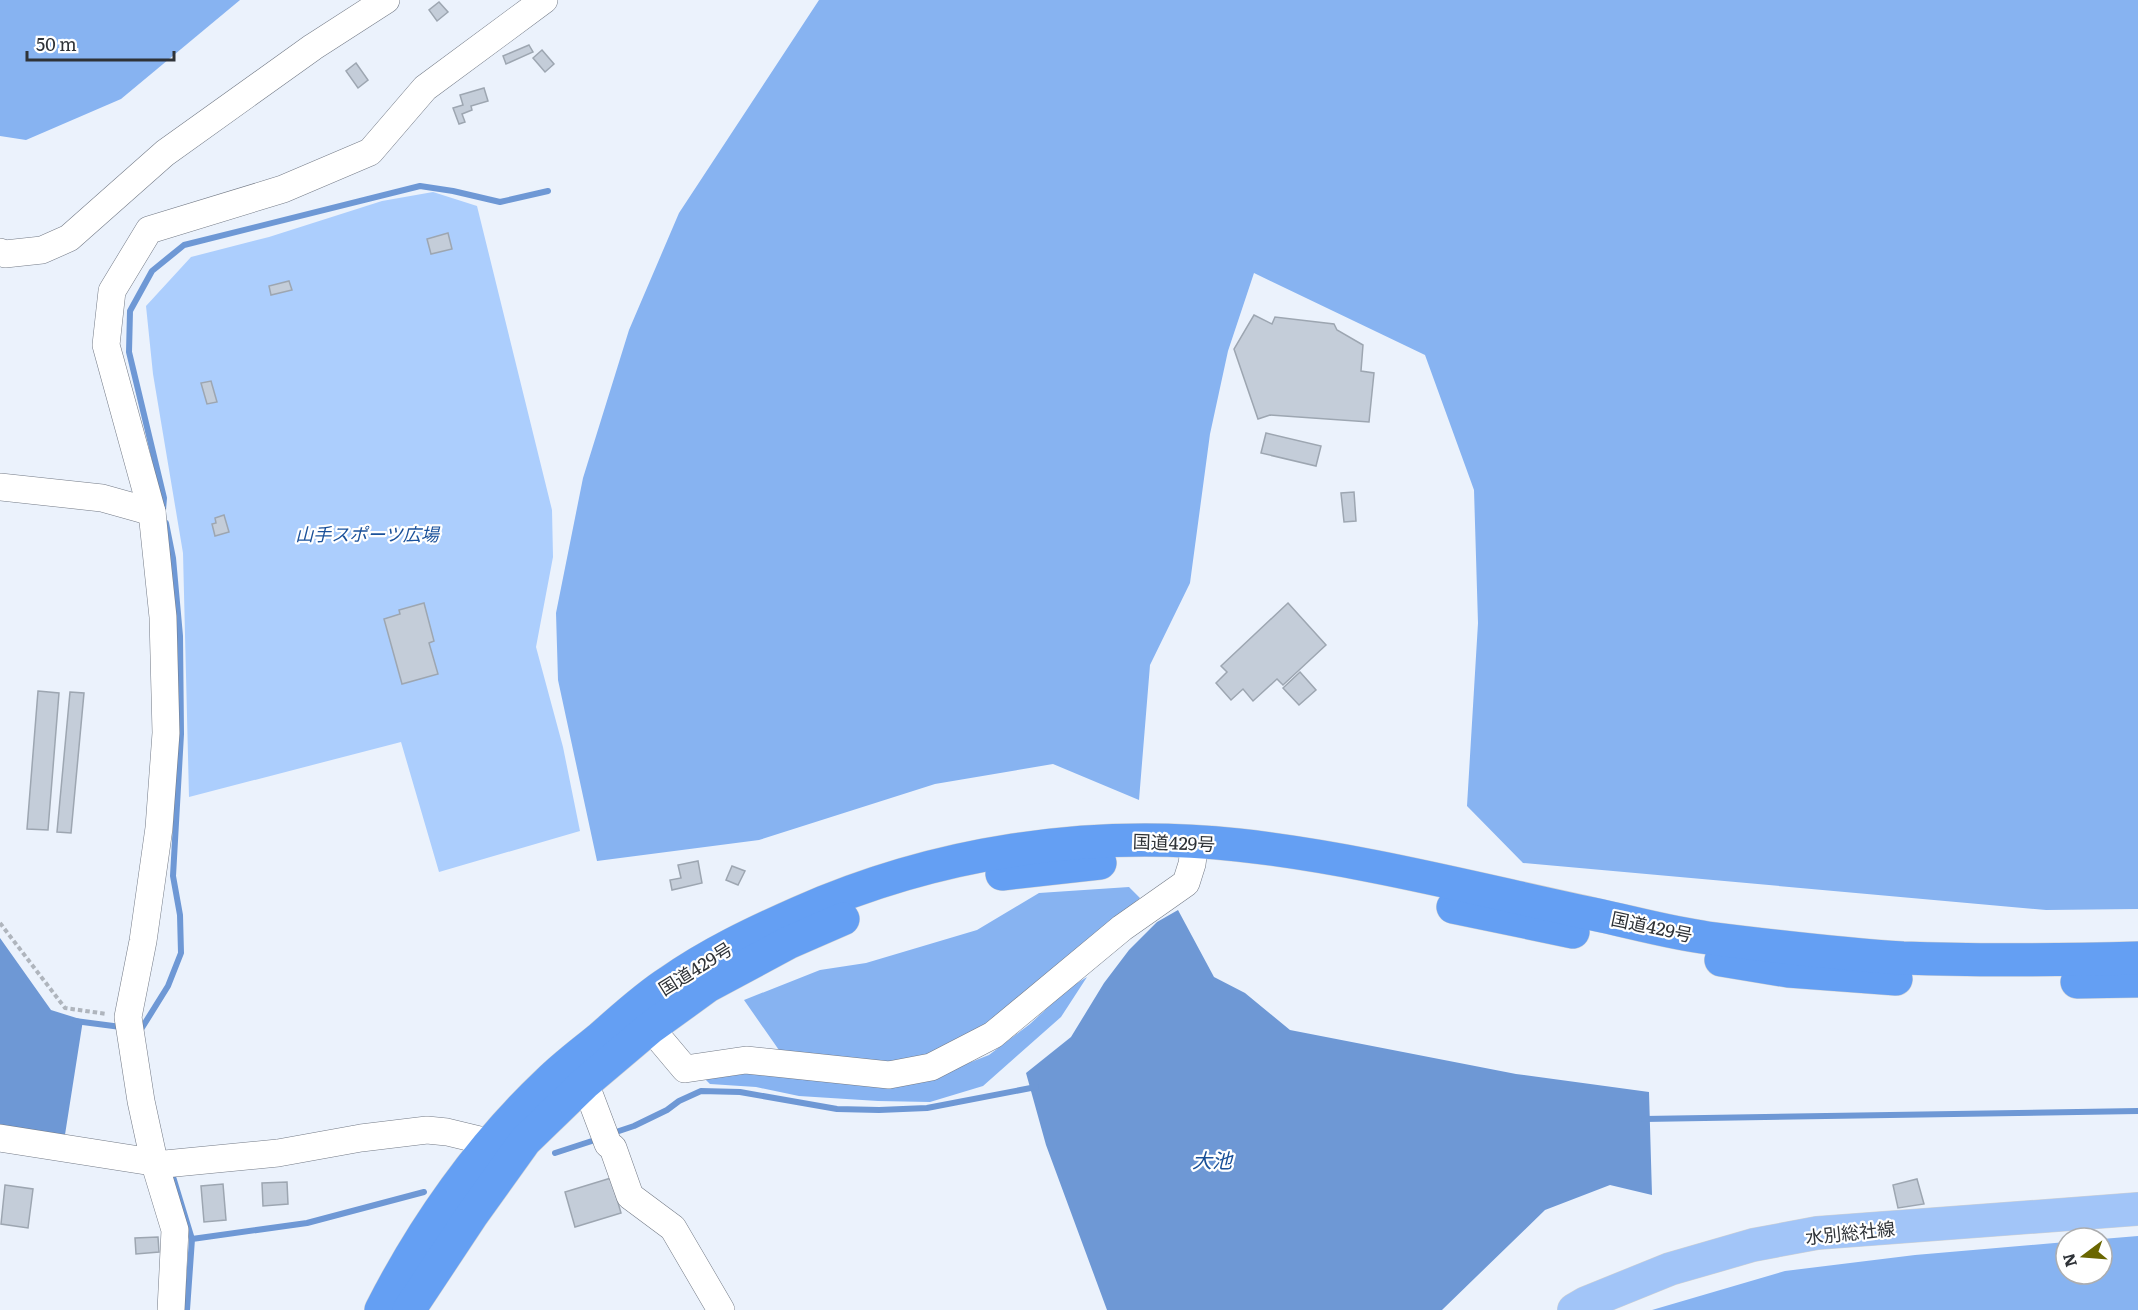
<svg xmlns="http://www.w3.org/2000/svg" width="2138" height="1310" font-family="Literata,'Noto Sans JP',serif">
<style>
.green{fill:#accefd}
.forest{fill:#87b3f1}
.water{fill:#6e98d5}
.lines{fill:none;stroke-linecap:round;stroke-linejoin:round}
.stream{stroke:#6e98d5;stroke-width:6}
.building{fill:#c4cdd9;stroke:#9da6b1;stroke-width:1.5}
.minor-casing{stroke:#747b87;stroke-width:28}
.major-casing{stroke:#d1d2d3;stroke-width:34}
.highway-casing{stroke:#d1d2d3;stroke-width:34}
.path{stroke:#afb5bd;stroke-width:4;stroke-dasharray:4.5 3;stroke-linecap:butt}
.minor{stroke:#fff;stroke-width:27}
.major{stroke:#a2c5f8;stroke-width:33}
.highway{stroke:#649ff3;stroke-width:33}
.labels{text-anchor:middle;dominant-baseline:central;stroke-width:4.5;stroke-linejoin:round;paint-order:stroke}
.park-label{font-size:18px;font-style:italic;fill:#1b519a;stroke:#fff}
.street-label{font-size:18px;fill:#2f3338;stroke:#fff}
.water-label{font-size:20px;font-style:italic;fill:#195098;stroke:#fff}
</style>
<rect width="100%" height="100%" fill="#ebf2fc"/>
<polygon class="green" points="433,192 477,206 552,510 553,557 536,647 563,747 580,831 439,872 401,742 189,797 183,553 153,374 146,306 191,257 269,237 382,201"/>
<g class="forest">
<polygon points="0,0 240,0 121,99 26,140 0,136"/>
<polygon points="819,0 2138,0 2138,909 2046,910 1523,863 1467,806 1478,623 1474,490 1425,355 1254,273 1228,351 1210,434 1190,583 1150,665 1139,800 1053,764 935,784 759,840 597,861 558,680 556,613 583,478 629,330 679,213"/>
<polygon points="1129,887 1140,898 973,1037 932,1057 888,1065 781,1053 744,1000 820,970 866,963 977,930 1039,893"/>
<polygon points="1087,977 1061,1017 983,1086 930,1102 878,1101 799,1096 756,1087 710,1084 704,1078 735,1073 938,1075 989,1055 1030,1024 1069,988"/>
<polygon points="2138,1236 2138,1310 1652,1310 1785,1271 1915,1255 2066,1242 2066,1274 2102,1274 2102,1239"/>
</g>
<g class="water">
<polygon points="1178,910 1214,977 1245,993 1290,1030 1516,1074 1649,1092 1652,1195 1610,1185 1545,1210 1442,1310 1107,1310 1046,1145 1026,1073 1071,1037 1104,983 1129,950 1157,922"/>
<polygon points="0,938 51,1010 83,1020 64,1141 0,1132"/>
</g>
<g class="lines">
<g class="stream">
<polyline points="163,510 164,498 129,352 130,311 152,271 184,245 420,186 453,191 500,202 548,191"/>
<polyline points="75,1021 121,1027"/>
<polyline points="140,1031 168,986 181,953 180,915 173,876 181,734 180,636 173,558 166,523"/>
<polyline points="1644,1119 2138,1111"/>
<polyline points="610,1134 634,1126 667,1110 679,1101 701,1091 740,1092 837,1109 879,1110 927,1108 1036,1087"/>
<polyline points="555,1153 598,1139"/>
<polyline points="171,1170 192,1239"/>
<polyline points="187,1310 192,1239 307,1223 424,1192"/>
</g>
</g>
<g class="building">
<polygon points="439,2 448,12 437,21 429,10"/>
<polygon points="529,45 533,52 506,64 503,56"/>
<polygon points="542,50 554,64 545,72 533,58"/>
<polygon points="356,63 368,80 358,88 346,71"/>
<polygon points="484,88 488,101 471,106 472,110 462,114 465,122 459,124 453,108 463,105 460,95"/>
<polygon points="448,233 452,249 431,254 427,239"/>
<polygon points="289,281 292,290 271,295 269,286"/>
<polygon points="1254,315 1272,324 1275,317 1334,324 1337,330 1363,345 1361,371 1374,373 1369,422 1270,415 1258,419 1234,349"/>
<polygon points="211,381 217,402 207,404 201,383"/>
<polygon points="1266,433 1321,446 1316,466 1261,453"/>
<polygon points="1354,492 1356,521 1344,522 1341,493"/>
<polygon points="224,515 229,532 215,536 212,524 216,523 215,518"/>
<polygon points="424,603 434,641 429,643 438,674 402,684 384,619 400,614 399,610"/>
<polygon points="1288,603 1326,645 1283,685 1277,679 1253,701 1243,689 1231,700 1216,683 1227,672 1221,666"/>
<polygon points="1300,672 1316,690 1299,705 1283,688"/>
<polygon points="38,691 59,693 48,830 27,829"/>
<polygon points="70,692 84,693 71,833 57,832"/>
<polygon points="698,861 702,883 672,890 670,880 681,878 678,865"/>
<polygon points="732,866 745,871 738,885 726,880"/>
<polygon points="611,1178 621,1213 575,1227 565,1192"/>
<polygon points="1917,1179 1924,1204 1898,1208 1893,1185"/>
<polygon points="287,1182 288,1204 263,1206 262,1183"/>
<polygon points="223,1184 226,1220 204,1222 201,1186"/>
<polygon points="5,1185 33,1189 28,1228 1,1224"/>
<polygon points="158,1237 159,1252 136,1254 135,1238"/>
</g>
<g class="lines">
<defs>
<g id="minor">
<polyline points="0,252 5,254 42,250 69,238 165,153 313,47 386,0"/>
<polyline points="0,487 102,498 152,512"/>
<polyline points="637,1012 685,1069 746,1060 889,1075 931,1067 993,1035 1122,928 1186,883 1192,864 1195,842"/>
<polyline points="573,1069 585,1083 608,1144 613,1148 630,1196 673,1228 721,1310"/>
<polyline points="0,1138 165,1164 278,1153 361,1138 427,1130 447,1132 476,1139 490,1145 505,1156"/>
<polyline points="171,1310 175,1230 154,1161 141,1101 128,1017 143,941 159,828 166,733 163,617 152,512 106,345 112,291 149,230 283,189 370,152 425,88 544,0"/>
</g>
<polyline id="major" points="1574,1310 1586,1303 1670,1269 1753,1245 1817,1233 2138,1209"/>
<g id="highway">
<polyline points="1002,874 1100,863"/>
<polyline points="1453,907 1573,932"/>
<polyline points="1721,960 1788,971 1896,979"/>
<polyline points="2077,982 2138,981"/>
<path d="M381,1310C423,1227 480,1146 548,1082C564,1066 583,1052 600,1038C622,1019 644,998 669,982C709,954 753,933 798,913C936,852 1087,829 1238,845C1357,858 1476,889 1593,914C1631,922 1670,933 1708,938C1772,946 1839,954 1903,958C1981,961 2060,960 2138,958"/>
<polyline points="409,1310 472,1215 525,1141 585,1083 650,1028 708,986 788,943 843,919"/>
</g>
</defs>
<use href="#minor" class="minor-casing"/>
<use href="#major" class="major-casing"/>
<use href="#highway" class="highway-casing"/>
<polyline class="path" points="0,923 65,1008 107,1014"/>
<use href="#minor" class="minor"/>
<use href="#major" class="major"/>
<use href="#highway" class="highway"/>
</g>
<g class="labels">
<g class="park-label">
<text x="367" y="533">山手スポーツ広場</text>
</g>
<g class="street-label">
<text transform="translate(1174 842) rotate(2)">国道429号</text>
<text transform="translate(1652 926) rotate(12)">国道429号</text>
<text transform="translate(695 968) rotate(-32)">国道429号</text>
<text transform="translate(1850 1232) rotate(-6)">水別総社線</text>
</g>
<g class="water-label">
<text x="1212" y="1159">大池</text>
</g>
</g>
<g transform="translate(2084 1256) rotate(254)"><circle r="28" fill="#ffffff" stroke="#acadaf" stroke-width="1.5"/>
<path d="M0-4.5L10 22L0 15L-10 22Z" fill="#6a6600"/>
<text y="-9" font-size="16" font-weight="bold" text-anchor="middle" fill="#2f3338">N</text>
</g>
<path d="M27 51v9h147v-9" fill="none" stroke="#2f3338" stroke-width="3"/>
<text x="36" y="51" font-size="18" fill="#2f3338" stroke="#ffffff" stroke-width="4.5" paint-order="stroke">50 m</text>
</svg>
